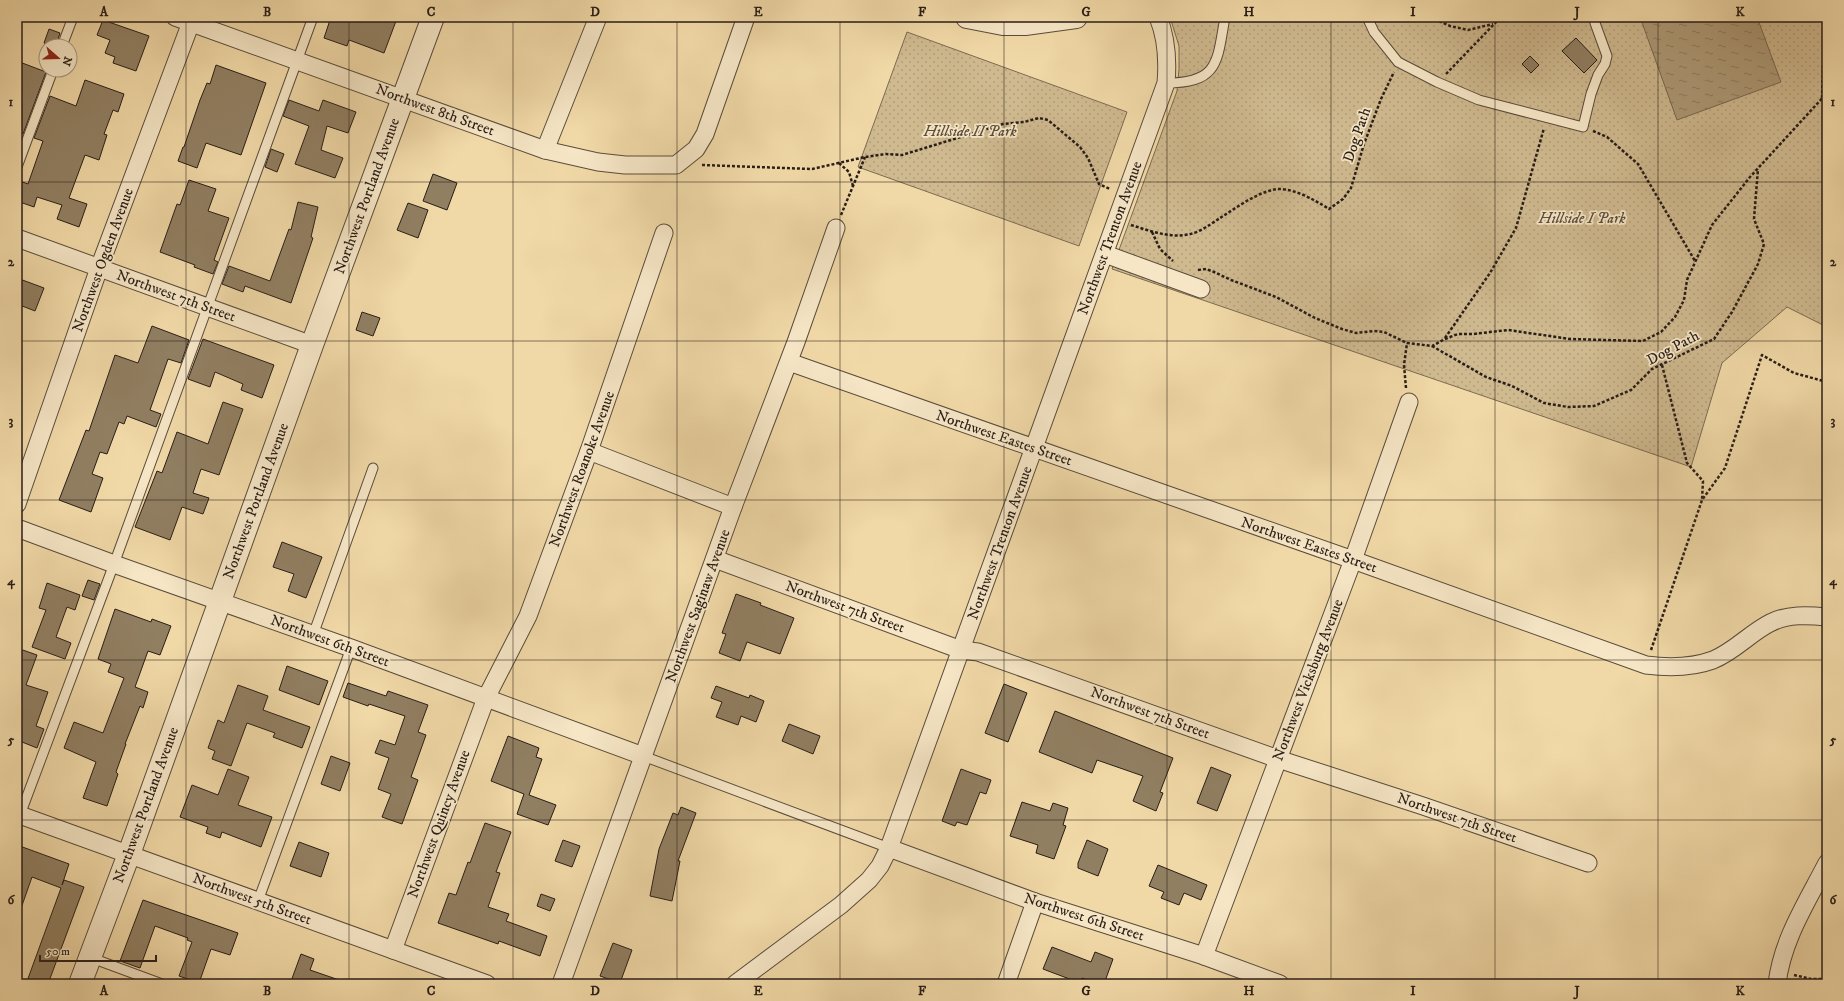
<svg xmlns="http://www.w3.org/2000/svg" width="1844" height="1001" font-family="'IM FELL DW Pica',serif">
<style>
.park{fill:url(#park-dots);stroke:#7c6b54}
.water{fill:url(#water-ripples);stroke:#786750}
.building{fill:#917f62;stroke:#281d18}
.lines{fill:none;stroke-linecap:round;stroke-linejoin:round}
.service-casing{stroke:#5a4c3c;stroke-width:11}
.minor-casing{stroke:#5a4c3c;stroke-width:19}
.tertiary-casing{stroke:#5a4c3c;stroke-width:24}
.path{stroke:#281d18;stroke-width:2.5;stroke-dasharray:3 2;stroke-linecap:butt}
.service{stroke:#f6e6c6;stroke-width:9}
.minor{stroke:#f6e6c6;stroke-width:17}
.tertiary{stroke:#f6e6c6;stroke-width:22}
.grid{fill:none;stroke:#281d18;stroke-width:1;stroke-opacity:0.55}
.labels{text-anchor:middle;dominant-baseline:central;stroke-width:3.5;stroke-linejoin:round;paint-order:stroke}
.street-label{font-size:15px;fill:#281d18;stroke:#f6e6c6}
.park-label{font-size:15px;font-style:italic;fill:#5a4c3c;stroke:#f6e6c6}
.neatline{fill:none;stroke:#281d18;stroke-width:1.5}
.grid-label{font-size:13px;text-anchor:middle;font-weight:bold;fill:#281d18}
</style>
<defs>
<pattern id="park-dots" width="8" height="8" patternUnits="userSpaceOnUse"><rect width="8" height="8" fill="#cfb98f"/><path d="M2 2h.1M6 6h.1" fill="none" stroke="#b29f7b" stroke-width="1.8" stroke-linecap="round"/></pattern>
<pattern id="water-ripples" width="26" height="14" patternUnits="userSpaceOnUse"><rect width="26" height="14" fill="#ad9976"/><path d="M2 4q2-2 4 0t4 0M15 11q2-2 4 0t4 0" fill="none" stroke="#8d7c60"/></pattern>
</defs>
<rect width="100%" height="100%" fill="#f1d9a7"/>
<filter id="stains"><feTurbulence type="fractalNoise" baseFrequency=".005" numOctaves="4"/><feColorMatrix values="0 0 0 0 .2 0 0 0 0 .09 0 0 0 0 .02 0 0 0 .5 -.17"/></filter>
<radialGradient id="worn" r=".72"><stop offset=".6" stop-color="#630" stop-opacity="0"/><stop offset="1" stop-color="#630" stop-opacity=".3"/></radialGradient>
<g class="park">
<polygon points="1170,17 1827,17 1827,327 1787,307 1722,363 1691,467 1112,269 1177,91 1179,69 1179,46"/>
<polygon points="907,32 1127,112 1079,246 858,167"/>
</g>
<polygon class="water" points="1640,17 1757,17 1781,82 1677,120"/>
<g class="building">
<polygon points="331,17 386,17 396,21 384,53 349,40 347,46 324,38"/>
<polygon points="103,20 149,36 136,71 113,63 115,57 105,53 110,40 97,35"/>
<polygon points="49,29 60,33 56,46 44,43"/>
<polygon points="1576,38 1597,60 1584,73 1562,51"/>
<polygon points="1530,56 1539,65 1531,73 1522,64"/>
<polygon points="17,61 46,72 23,134 17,132"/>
<polygon points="216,65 266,83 241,155 206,143 197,168 178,161 183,147 184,147 200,100 207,83 210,84"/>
<polygon points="85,80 124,94 118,112 113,110 104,134 107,135 99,160 85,155 69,198 87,204 79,227 57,219 62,205 37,197 34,207 17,201 17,180 28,184 43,141 34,138 50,96 76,106"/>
<polygon points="289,100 319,111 323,100 356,112 348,133 327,126 321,150 343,158 335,178 295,164 309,126 283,116"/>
<polygon points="271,149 284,154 277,172 265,167"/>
<polygon points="433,174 457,183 447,210 423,201"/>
<polygon points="189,180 216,189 208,211 229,218 214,260 218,262 213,274 194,267 195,265 160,252 177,204 180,205"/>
<polygon points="298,202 318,207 311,237 313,238 291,303 245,286 243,292 222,284 229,266 270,281 289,229 291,230"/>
<polygon points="408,203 428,210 418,238 397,230"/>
<polygon points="17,278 44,288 35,311 17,304"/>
<polygon points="362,312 380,318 373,336 356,330"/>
<polygon points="152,326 189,340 181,363 168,359 150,410 161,414 156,427 127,416 124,424 119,422 107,454 100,452 92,474 103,478 91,512 59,500 86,430 89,431 115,355 138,363"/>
<polygon points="203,339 274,365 262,398 241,390 243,384 215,372 210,387 188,379"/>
<polygon points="223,402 243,409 219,475 201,469 193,493 209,498 203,514 182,507 170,540 135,527 157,471 162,473 177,432 208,444"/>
<polygon points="282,542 322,557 306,598 288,591 294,574 273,567"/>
<polygon points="88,580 100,584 94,600 82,596"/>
<polygon points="47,583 80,595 75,610 67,607 56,637 71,643 65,659 32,647 46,610 39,608"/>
<polygon points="736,594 761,603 760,605 794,618 780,654 747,642 740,661 719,653 726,634 722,633"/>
<polygon points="115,609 151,622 152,619 171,626 160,655 148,651 135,687 148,692 143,708 140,706 125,744 126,744 116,772 118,774 107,806 83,798 96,762 64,748 74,722 103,733 124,678 108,672 111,664 98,659"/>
<polygon points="17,648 37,655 26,685 48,692 36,726 44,729 37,748 17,740"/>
<polygon points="287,666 328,681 319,705 279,690"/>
<polygon points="348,683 386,696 388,691 428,705 418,732 426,735 411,777 418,780 402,824 382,817 391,794 378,789 389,758 375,753 380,740 395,745 405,716 369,704 368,706 343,697"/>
<polygon points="1004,684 1027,693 1008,742 985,733"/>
<polygon points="238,685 268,696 263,710 310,727 302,748 273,737 275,733 247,723 231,766 212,759 215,751 208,748 218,720 224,723"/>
<polygon points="716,686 749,698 750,695 764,701 756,722 741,716 738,725 716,717 722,702 711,698"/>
<polygon points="1055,711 1173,758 1160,792 1163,793 1156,811 1133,801 1143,776 1097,760 1092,773 1039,752"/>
<polygon points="789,724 820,736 813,754 782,741"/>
<polygon points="508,736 539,748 536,757 542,759 529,795 556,805 548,825 517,814 524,794 491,781"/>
<polygon points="331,756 350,763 340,791 321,784"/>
<polygon points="1211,767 1231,775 1217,811 1197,803"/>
<polygon points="228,769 249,777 238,805 272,817 261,847 222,832 220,838 206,833 208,827 180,817 192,785 218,795"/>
<polygon points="961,769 991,780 986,794 980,792 967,825 957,822 955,826 942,821"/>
<polygon points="1022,802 1050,811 1053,803 1068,808 1063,825 1066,826 1054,859 1036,853 1038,845 1010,836"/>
<polygon points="681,807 696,813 678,861 680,861 672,901 650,896 659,849 673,813 678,815"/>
<polygon points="485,823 511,832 496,872 500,873 488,907 509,914 506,921 547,936 540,956 499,941 498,944 438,923 449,893 456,895 468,862 470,863"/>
<polygon points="563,840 580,846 572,867 555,861"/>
<polygon points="1087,840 1108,849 1098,876 1078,868 1078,863"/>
<polygon points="299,842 329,853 321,877 290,866"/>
<polygon points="17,845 69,864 62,885 64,880 84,887 48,984 26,984 61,888 32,877 19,914 17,914"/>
<polygon points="1158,865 1207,885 1201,900 1184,893 1179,905 1161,898 1164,892 1149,886"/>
<polygon points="541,894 555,899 550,911 537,906"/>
<polygon points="143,900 238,933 230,955 211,949 199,983 179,976 192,942 187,940 188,938 155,926 140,968 120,961"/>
<polygon points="613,943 632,950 620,983 600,976"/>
<polygon points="1052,947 1091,962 1095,952 1113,959 1104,984 1098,984 1082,978 1080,983 1043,969"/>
<polygon points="301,954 314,959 310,970 345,982 345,984 290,984"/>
</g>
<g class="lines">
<defs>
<g id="service">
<polyline points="1367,17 1374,32 1398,62 1437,82 1479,100 1583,127 1591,94 1598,75 1605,64 1607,56 1595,23 1595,17"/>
<polyline points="62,46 73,17"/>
<path d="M1166,83C1219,83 1217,62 1225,17"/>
<polyline points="17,167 53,70"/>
<polyline points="313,635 373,468"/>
<polyline points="643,756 889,848"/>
<polyline points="20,815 114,564 313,17"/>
<polyline points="258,901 351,648"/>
<polyline points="89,957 162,984"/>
</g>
<g id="minor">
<polyline points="175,17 545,150 598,162 625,165 676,165 696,149 705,134 746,17"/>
<polyline points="545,150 598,17"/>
<polyline points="17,238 312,345"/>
<polyline points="1105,254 1201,289"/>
<path d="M789,362L1353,560L1646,665C1669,668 1691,668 1713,660C1735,651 1750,633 1770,623C1787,614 1808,615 1827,617"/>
<polyline points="589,451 733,507"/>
<polyline points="17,504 99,268 193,17"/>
<polyline points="17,528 114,564 351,648 643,756"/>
<polyline points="715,559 961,650 978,652 1278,759 1423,806 1588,863"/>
<polyline points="17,814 487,984"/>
<polyline points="889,848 1035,902 1204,956 1280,984"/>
<polyline points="393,950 486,698 528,616 589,451 664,233"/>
<polyline points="1204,956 1353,560 1409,402"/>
<polyline points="561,984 733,507 796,342 836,228"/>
<path d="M735,984L841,905L869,880L880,866L889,848L1166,83C1168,60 1167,39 1158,17"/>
<polyline points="1006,984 1035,902"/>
<path d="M1777,984C1782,940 1807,902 1827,863"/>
</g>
<g id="tertiary">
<polyline points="967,17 1003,24 1025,24 1076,17"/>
<polyline points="80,984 129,854 312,345 433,17"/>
</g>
</defs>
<use href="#service" class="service-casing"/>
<use href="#minor" class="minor-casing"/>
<use href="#tertiary" class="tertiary-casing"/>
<g class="path">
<polyline points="1430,17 1450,26 1468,30 1493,24"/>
<polyline points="1446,74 1501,17"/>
<polyline points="1822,98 1823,63 1827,46"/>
<polyline points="1593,131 1607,137 1638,164 1695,261"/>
<polyline points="839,163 849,172 853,186"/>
<polyline points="702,165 812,169 865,157 886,154 902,155 1003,124 1024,122 1039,118 1048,120 1080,147 1088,158 1099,184 1110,189"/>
<polyline points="841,215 865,157"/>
<path d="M1131,225C1153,232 1177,241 1199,231C1207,227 1214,222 1220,218C1236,208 1253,195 1272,190C1289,185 1315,200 1329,209L1343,199L1351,188L1364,144L1381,99L1394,72"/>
<polyline points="1152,232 1160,249 1173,261"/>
<polyline points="1198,270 1206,269 1214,272 1231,280 1276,297 1315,318 1342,329 1356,333 1374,331 1384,332 1407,343 1432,346 1445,339 1458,334 1473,334 1508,330 1570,339 1643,341 1661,332 1675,317 1684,300 1687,280 1712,225 1750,177 1827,93"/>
<polyline points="1445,338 1490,273 1516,228 1544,128"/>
<polyline points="1432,346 1486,377 1512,386 1544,403 1568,407 1594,406 1631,390 1652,369 1714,339 1732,312 1758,264 1764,244 1754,219 1758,169"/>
<polyline points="1662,365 1687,463 1703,481 1702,500"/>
<polyline points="1406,388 1404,365 1407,343"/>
<polyline points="1651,650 1702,500 1725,468 1762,355 1794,373 1827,382"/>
<polyline points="1794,975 1811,979 1827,979"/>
</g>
<use href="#service" class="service"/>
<use href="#minor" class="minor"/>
<use href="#tertiary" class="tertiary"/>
</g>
<path class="grid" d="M186,17V984M349,17V984M513,17V984M677,17V984M840,17V984M1004,17V984M1167,17V984M1331,17V984M1495,17V984M1658,17V984M17,182H1827M17,341H1827M17,500H1827M17,660H1827M17,820H1827"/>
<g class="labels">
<g class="street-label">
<text transform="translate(435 110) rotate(20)">Northwest 8th Street</text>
<text transform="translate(1357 135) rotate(-71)">Dog Path</text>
<text transform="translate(367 196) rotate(-70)">Northwest Portland Avenue</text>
<text transform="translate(1110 238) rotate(-70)">Northwest Trenton Avenue</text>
<text transform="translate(103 260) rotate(-70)">Northwest Ogden Avenue</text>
<text transform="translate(176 296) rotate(20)">Northwest 7th Street</text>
<text transform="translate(1673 348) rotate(-28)">Dog Path</text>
<text transform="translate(1004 438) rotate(19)">Northwest Eastes Street</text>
<text transform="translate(582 469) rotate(-70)">Northwest Roanoke Avenue</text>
<text transform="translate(256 501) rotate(-70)">Northwest Portland Avenue</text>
<text transform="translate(1000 543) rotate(-70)">Northwest Trenton Avenue</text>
<text transform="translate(1309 545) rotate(19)">Northwest Eastes Street</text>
<text transform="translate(698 606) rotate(-70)">Northwest Saginaw Avenue</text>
<text transform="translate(845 607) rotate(20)">Northwest 7th Street</text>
<text transform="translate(330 641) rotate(20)">Northwest 6th Street</text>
<text transform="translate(1308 680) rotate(-69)">Northwest Vicksburg Avenue</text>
<text transform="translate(1150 713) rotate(20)">Northwest 7th Street</text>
<text transform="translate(146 805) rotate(-70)">Northwest Portland Avenue</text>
<text transform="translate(1457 818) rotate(19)">Northwest 7th Street</text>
<text transform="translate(439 824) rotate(-70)">Northwest Quincy Avenue</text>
<text transform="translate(252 899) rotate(20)">Northwest 5th Street</text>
<text transform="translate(1084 917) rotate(18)">Northwest 6th Street</text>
</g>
<g class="park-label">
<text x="970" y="131">Hillside II Park</text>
<text x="1582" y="218">Hillside I Park</text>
</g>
</g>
<rect width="1844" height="1001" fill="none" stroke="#f1d9a7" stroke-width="44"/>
<g transform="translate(58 58) rotate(110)"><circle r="19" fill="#f6e6c6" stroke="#a49680"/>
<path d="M0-3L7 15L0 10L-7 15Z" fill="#8f2418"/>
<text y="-6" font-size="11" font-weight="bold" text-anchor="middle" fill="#281d18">N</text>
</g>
<path d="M40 955v6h116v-6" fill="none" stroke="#281d18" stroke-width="2"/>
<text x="46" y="955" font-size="12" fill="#281d18" stroke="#f6e6c6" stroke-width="3" paint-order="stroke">50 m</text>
<rect x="22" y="22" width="1800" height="957" class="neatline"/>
<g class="grid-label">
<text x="104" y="16">A</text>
<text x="267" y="16">B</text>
<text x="431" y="16">C</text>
<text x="595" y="16">D</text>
<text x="758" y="16">E</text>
<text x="922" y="16">F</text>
<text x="1086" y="16">G</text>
<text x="1249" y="16">H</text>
<text x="1413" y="16">I</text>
<text x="1577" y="16">J</text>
<text x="1740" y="16">K</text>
<text x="11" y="106">1</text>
<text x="1833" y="106">1</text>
<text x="11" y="266">2</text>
<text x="1833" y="266">2</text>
<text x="11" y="425">3</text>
<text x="1833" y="425">3</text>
<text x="11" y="585">4</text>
<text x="1833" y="585">4</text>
<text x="11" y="744">5</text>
<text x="1833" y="744">5</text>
<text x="11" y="904">6</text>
<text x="1833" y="904">6</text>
<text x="104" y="995">A</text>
<text x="267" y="995">B</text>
<text x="431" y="995">C</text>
<text x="595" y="995">D</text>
<text x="758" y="995">E</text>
<text x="922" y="995">F</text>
<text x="1086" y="995">G</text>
<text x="1249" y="995">H</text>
<text x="1413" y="995">I</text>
<text x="1577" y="995">J</text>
<text x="1740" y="995">K</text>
</g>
<rect width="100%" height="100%" filter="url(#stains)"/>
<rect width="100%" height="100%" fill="url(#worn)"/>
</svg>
